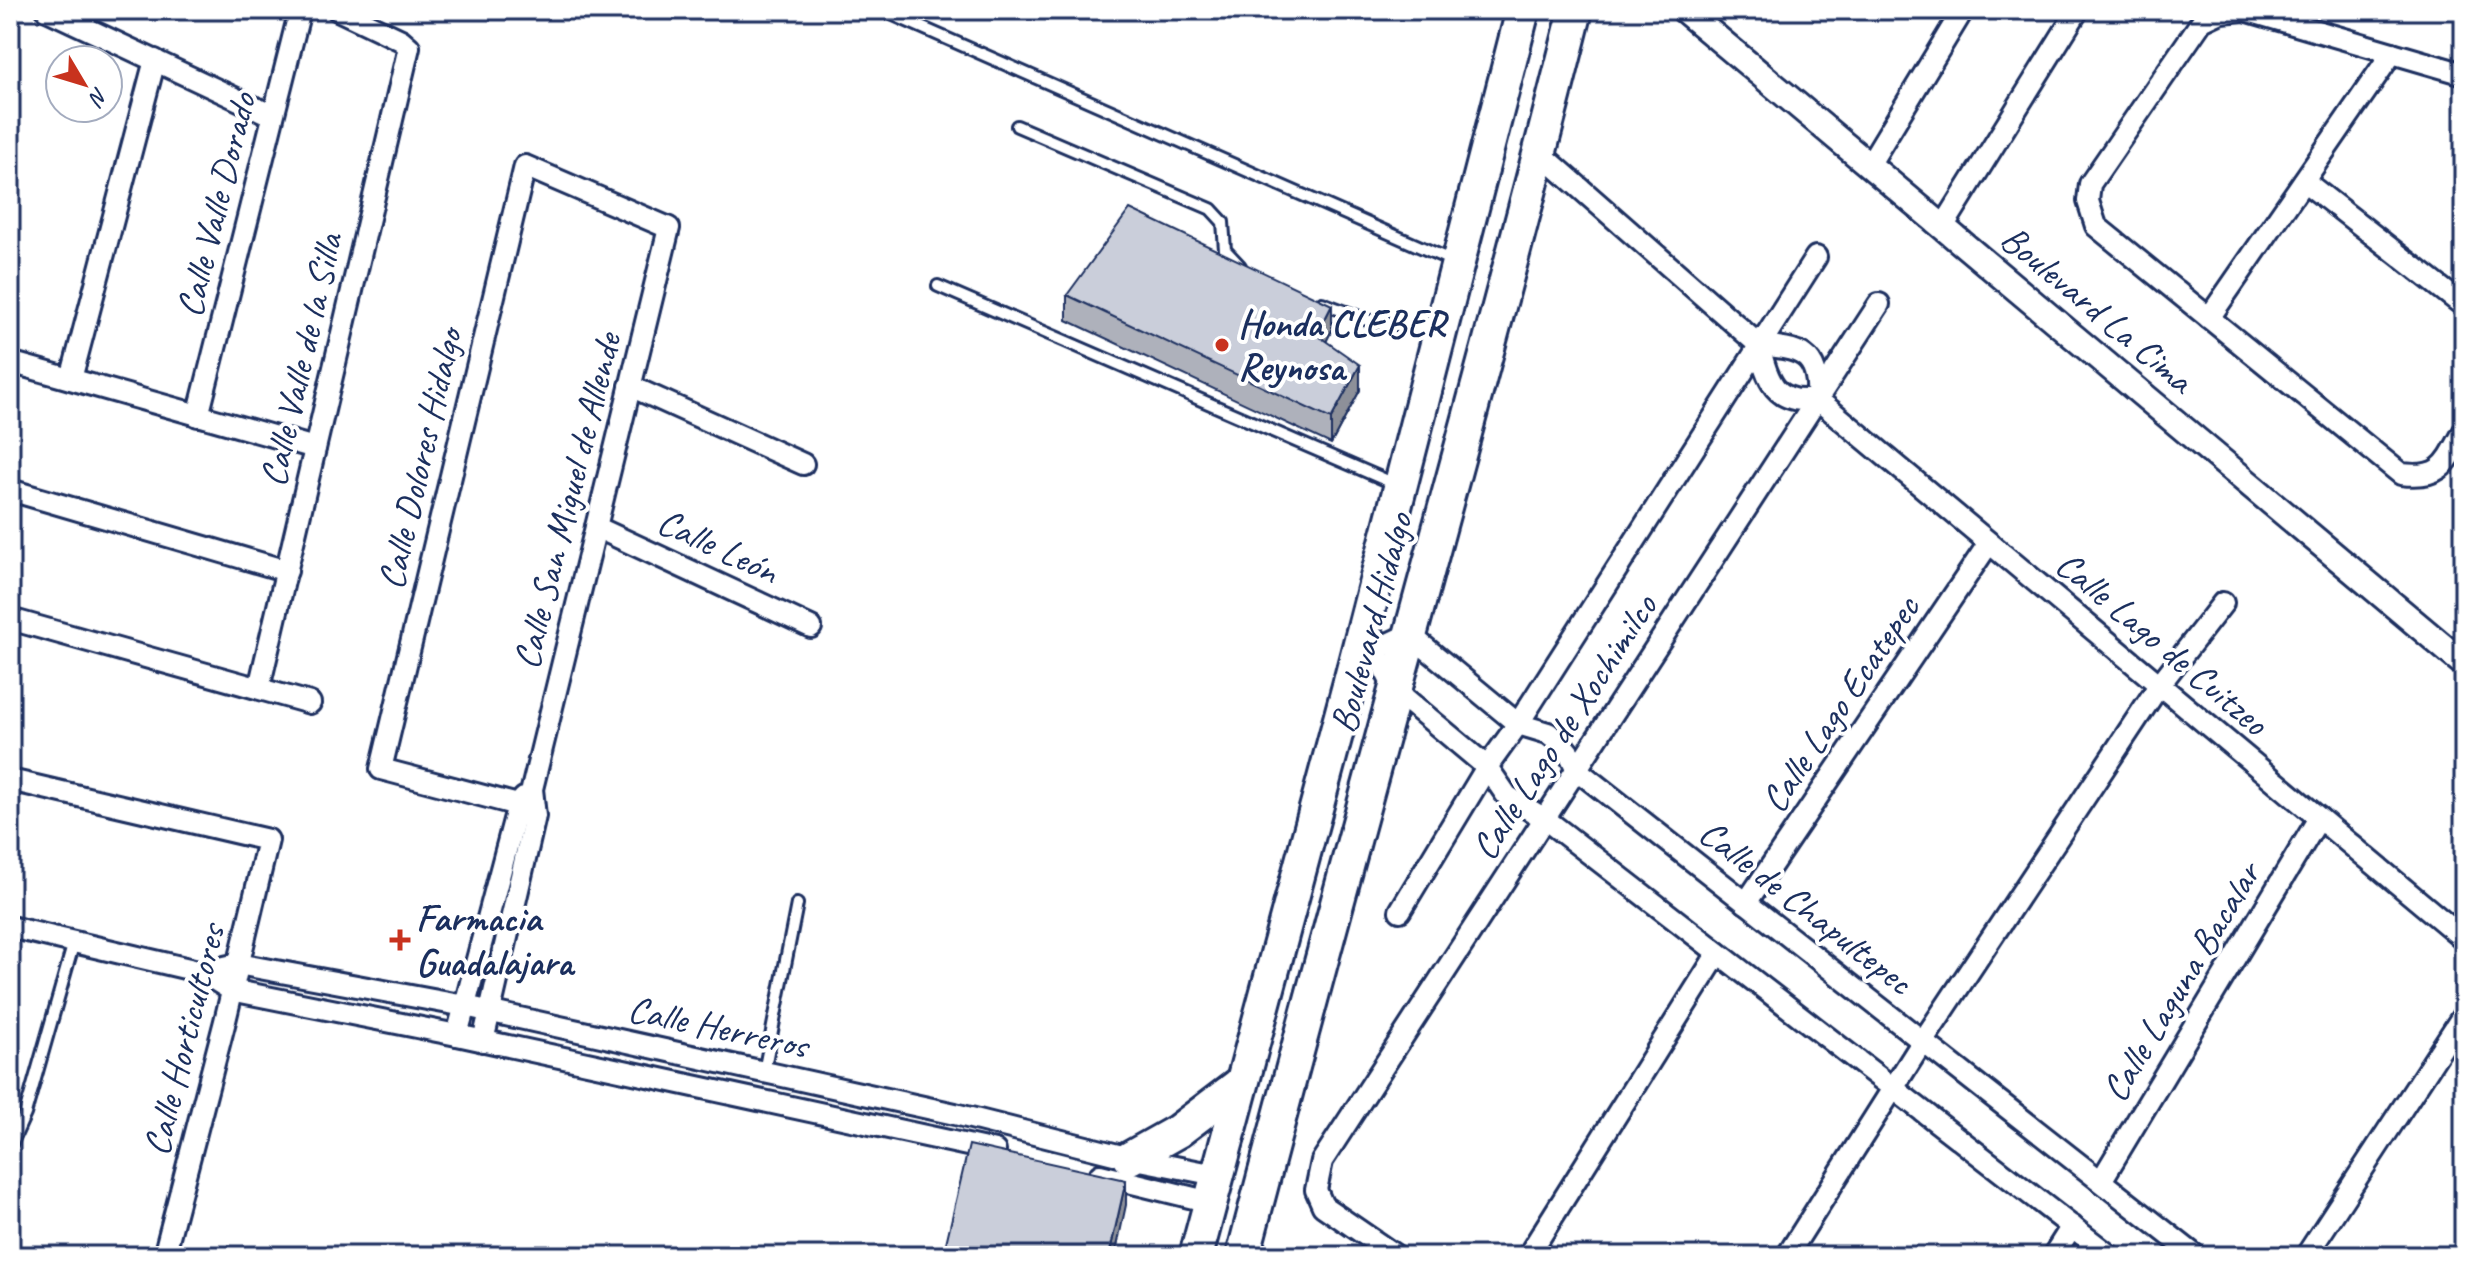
<svg xmlns="http://www.w3.org/2000/svg" width="2474" height="1266" font-family="Caveat,sans-serif">
<style>
.lines{fill:none;stroke-linecap:round;stroke-linejoin:round}
.service-casing{stroke:#1b2f5e;stroke-width:16}
.minor-casing{stroke:#1b2f5e;stroke-width:26}
.tertiary-casing{stroke:#1b2f5e;stroke-width:30}
.primary-casing{stroke:#1b2f5e;stroke-width:38}
.service{stroke:#fff;stroke-width:10}
.minor{stroke:#fff;stroke-width:20}
.tertiary{stroke:#fff;stroke-width:24}
.primary{stroke:#fff;stroke-width:32}
.wall{fill:#aeb1bb;stroke:#1b2f5e;stroke-width:2}
.shaded-wall{fill:#8d9099;stroke:#1b2f5e;stroke-width:2}
.building{fill:#caceda;stroke:#1b2f5e;stroke-width:2}
.poi-dot{fill:#c8321e;stroke:#fff;stroke-width:3}
.labels{text-anchor:middle;dominant-baseline:central;stroke-width:8;stroke-linejoin:round;paint-order:stroke}
.street-label{font-size:38px;fill:#1b2f5e;stroke:#fff}
.poi-label{font-size:38px;font-weight:bold;fill:#1b2f5e;stroke:#fff;text-anchor:start}
</style>
<rect width="100%" height="100%" fill="#fff"/>
<filter id="ink" filterUnits="userSpaceOnUse"><feTurbulence type="fractalNoise" baseFrequency=".0125" numOctaves="2"/><feDisplacementMap in="SourceGraphic" scale="16" xChannelSelector="R" yChannelSelector="G"/><feConvolveMatrix kernelMatrix="1 2 1 2 8 2 1 2 1" color-interpolation-filters="sRGB"/></filter>
<g filter="url(#ink)">
<g class="lines">
<defs>
<g id="service">
<polyline points="882,10 1455,262"/>
<polyline points="1017,126 1211,209 1223,222 1225,250 1240,266"/>
<polyline points="938,286 1395,484"/>
<polyline points="1322,303 1370,321 1434,330"/>
<polyline points="764,1072 797,904"/>
<polyline points="10,1147 25,1114 74,942"/>
</g>
<g id="minor">
<polyline points="47,10 273,116"/>
<path d="M2464,74L2245,10L2221,12L2202,21L2090,184L2088,201L2096,226L2401,474C2442,479 2446,464 2464,431"/>
<path d="M1540,153L1759,345C1799,349 1820,351 1817,399"/>
<polyline points="1869,165 1963,10"/>
<polyline points="2304,181 2464,306"/>
<polyline points="1943,227 2078,10"/>
<polyline points="2209,318 2392,53"/>
<path d="M1759,345C1767,380 1775,406 1817,399"/>
<polyline points="10,362 315,448"/>
<polyline points="71,379 155,60"/>
<polyline points="630,386 803,464"/>
<polyline points="1817,399 2464,939"/>
<polyline points="198,416 300,10"/>
<polyline points="10,490 287,571"/>
<polyline points="596,527 811,627"/>
<polyline points="10,619 310,703"/>
<polyline points="1376,639 1375,650 1395,690 1487,767 1507,796 1545,819 2110,1256"/>
<polyline points="1358,671 1375,650 1409,634 1518,724 1548,733 1561,743 1569,753 1577,770 2196,1256"/>
<polyline points="259,688 409,47 401,40 338,10"/>
<polyline points="10,780 268,840 225,1021 164,1256"/>
<polyline points="1746,903 1989,543"/>
<polyline points="1400,911 1487,767 1518,724 1816,257"/>
<polyline points="10,927 202,972 231,990 457,1035 995,1151"/>
<polyline points="202,972 238,964 465,1006 955,1114 1130,1158 1216,1175"/>
<polyline points="457,1035 518,805 524,798"/>
<polyline points="483,1041 535,816 532,789 669,228 525,166 381,769 518,805 535,816"/>
<polyline points="1100,1175 1210,1202"/>
<polyline points="2101,1181 2319,818"/>
<polyline points="1396,1256 1323,1206 1316,1190 1322,1161 1879,304"/>
<polyline points="1528,1256 1718,953"/>
<polyline points="1787,1256 1923,1041 2160,684 2223,603"/>
<polyline points="2053,1256 2072,1226"/>
<polyline points="2306,1256 2464,1014"/>
</g>
<polyline id="tertiary" points="1684,10 2464,664"/>
<g id="primary">
<polyline points="1130,1158 1178,1131 1240,1084"/>
<polyline points="1196,1256 1350,682 1523,10"/>
<path d="M1243,1256C1351,840 1471,427 1576,10"/>
</g>
</defs>
<use href="#service" class="service-casing"/>
<use href="#minor" class="minor-casing"/>
<use href="#tertiary" class="tertiary-casing"/>
<use href="#primary" class="primary-casing"/>
<use href="#service" class="service"/>
<use href="#minor" class="minor"/>
<use href="#tertiary" class="tertiary"/>
<use href="#primary" class="primary"/>
</g>
<polygon class="wall" points="1067,295 1332,330 1326,341 1360,390 1331,444 1067,320"/>
<g class="shaded-wall">
<polygon points="1332,305 1332,330 1317,360 1317,335"/>
<polygon points="1360,365 1360,390 1331,444 1331,419"/>
<polygon points="1126,1180 1126,1205 1115,1256 1109,1256"/>
</g>
<g class="building">
<polygon points="1130,209 1332,305 1317,335 1360,365 1331,419 1067,295"/>
<polygon points="969,1145 1126,1180 1109,1256 943,1256"/>
</g>
</g>
<g class="poi-dot">
<circle cx="1222" cy="345" r="8"/>
<path d="M396 928h8v8h8v8h-8v8h-8v-8h-8v-8h8z"/>
</g>
<g class="labels">
<g class="street-label">
<text transform="translate(216 205) rotate(-76)">Calle Valle Dorado</text>
<text transform="translate(2097 309) rotate(40)">Boulevard La Cima</text>
<text transform="translate(301 360) rotate(-77)">Calle Valle de la Silla</text>
<text transform="translate(420 459) rotate(-77)">Calle Dolores Hidalgo</text>
<text transform="translate(567 501) rotate(-76)">Calle San Miguel de Allende</text>
<text transform="translate(718 546) rotate(25)">Calle León</text>
<text transform="translate(1371 623) rotate(-75)">Boulevard Hidalgo</text>
<text transform="translate(2162 643) rotate(40)">Calle Lago de Cuitzeo</text>
<text transform="translate(1840 704) rotate(-56)">Calle Lago Ecatepec</text>
<text transform="translate(1564 727) rotate(-57)">Calle Lago de Xochimilco</text>
<text transform="translate(1806 907) rotate(38)">Calle de Chapultepec</text>
<text transform="translate(2181 982) rotate(-59)">Calle Laguna Bacalar</text>
<text transform="translate(718 1027) rotate(12)">Calle Herreros</text>
<text transform="translate(184 1040) rotate(-76)">Calle Horticultores</text>
</g>
<g class="poi-label">
<text x="1238" y="323">Honda CLEBER<tspan x="1238" dy="44">Reynosa</tspan></text>
<text x="416" y="918">Farmacia<tspan x="416" dy="44">Guadalajara</tspan></text>
</g>
</g>
<rect width="2474" height="1266" fill="none" stroke="#fff" stroke-width="40"/>
<rect x="20" y="20" width="2434" height="1226" fill="none" stroke="#1b2f5e" stroke-width="3" filter="url(#ink)"/>
<g transform="translate(84 84) rotate(128)"><circle r="38" fill="#ffffff" stroke="#a4acbf" stroke-width="2"/>
<path d="M0-6L14 30L0 20L-14 30Z" fill="#c8321e"/>
<text y="-12" font-size="22" font-weight="bold" text-anchor="middle" fill="#1b2f5e">N</text>
</g>
</svg>
